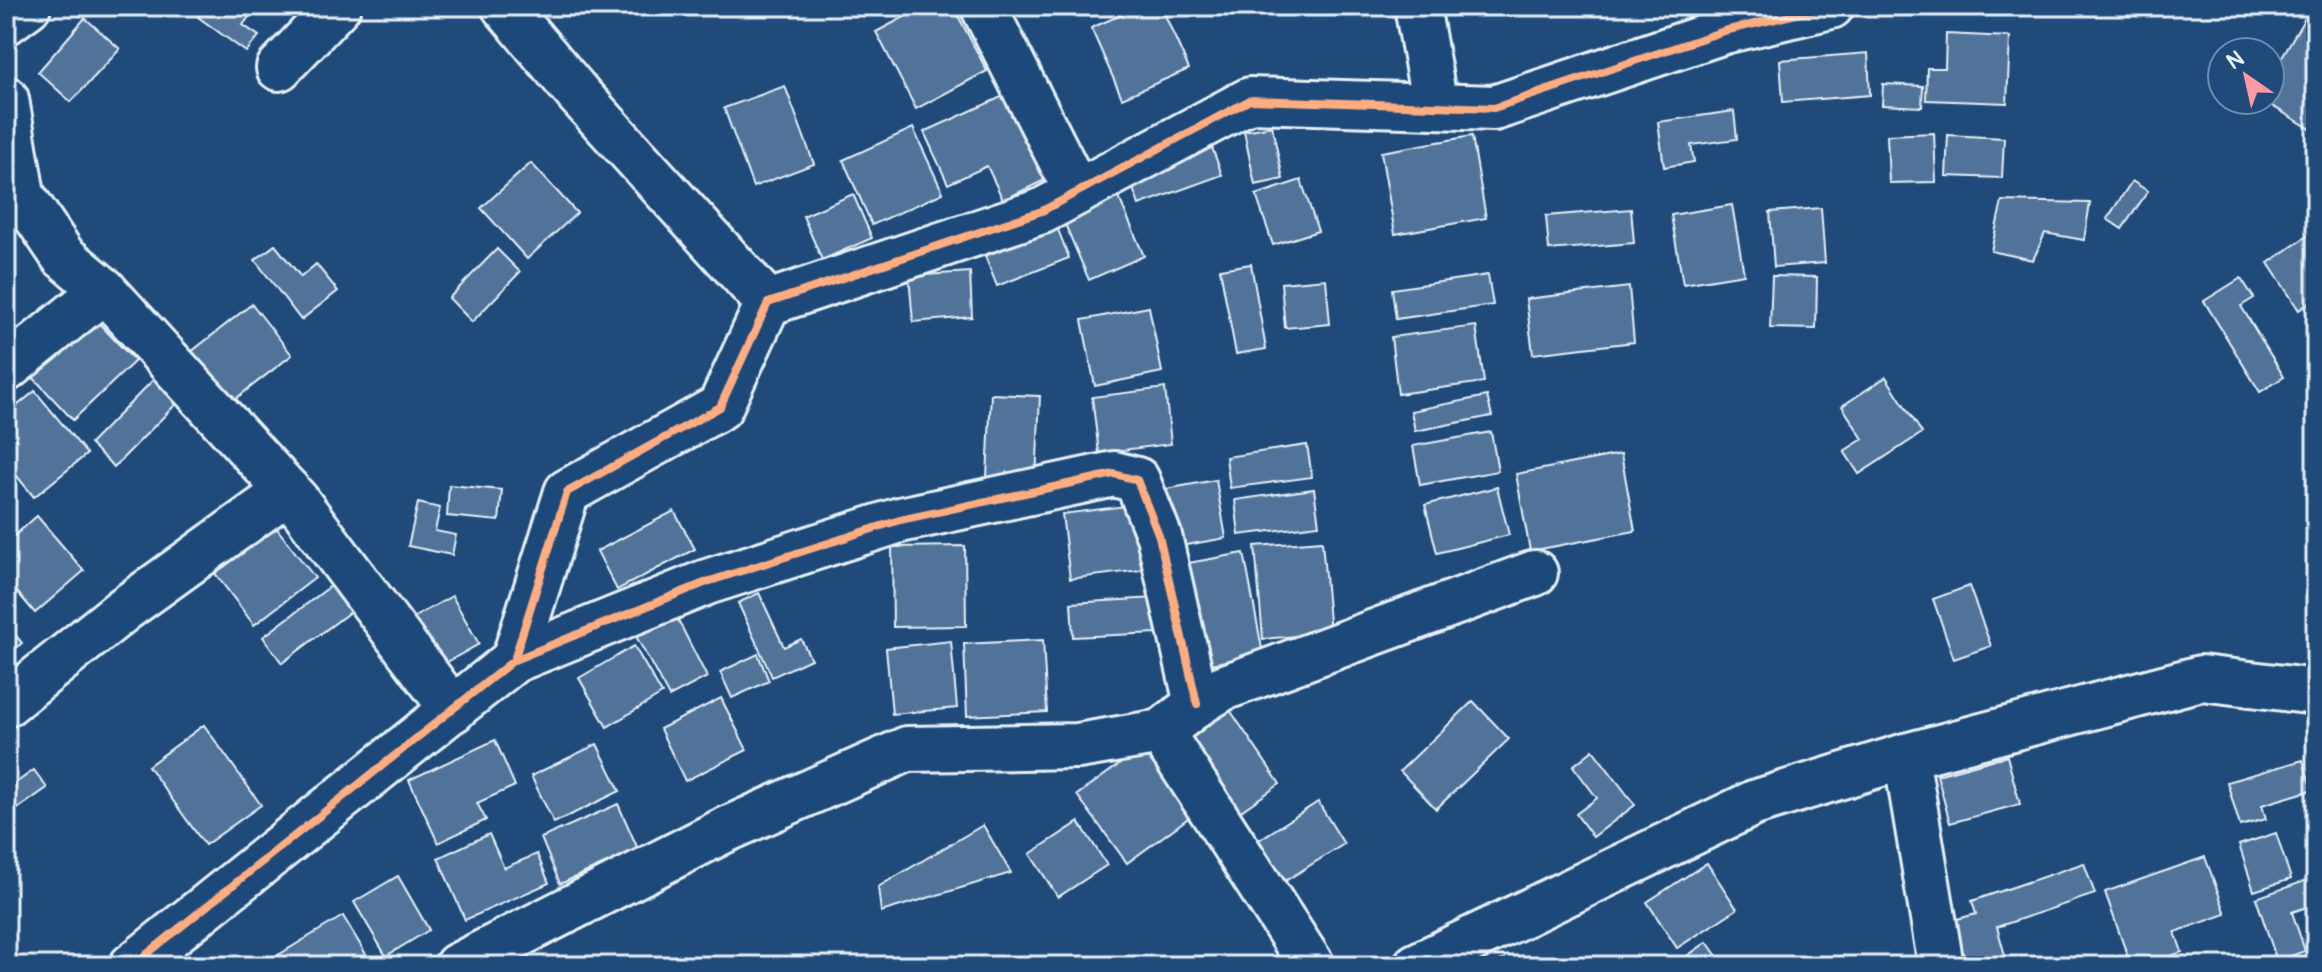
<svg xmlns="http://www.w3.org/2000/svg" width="2322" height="972" font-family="Pangolin,sans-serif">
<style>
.building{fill:#517399;stroke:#e8f1f8;stroke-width:2}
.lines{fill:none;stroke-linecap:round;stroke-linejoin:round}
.minor-casing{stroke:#e8f1f8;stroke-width:50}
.minor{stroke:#1f4a7a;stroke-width:44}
.cycleway-casing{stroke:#1f4a7a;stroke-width:13}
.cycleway{stroke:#ffac80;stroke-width:8}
</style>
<rect width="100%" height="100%" fill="#1f4a7a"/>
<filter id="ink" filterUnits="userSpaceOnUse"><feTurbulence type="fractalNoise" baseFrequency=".0125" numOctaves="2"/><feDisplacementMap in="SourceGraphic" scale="16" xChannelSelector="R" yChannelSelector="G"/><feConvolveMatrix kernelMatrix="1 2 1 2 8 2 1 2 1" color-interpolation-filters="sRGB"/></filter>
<g filter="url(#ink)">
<g class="building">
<polygon points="206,6 257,6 243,25 259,36 246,52 198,17"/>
<polygon points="925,6 953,6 987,71 916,109 876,32"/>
<polygon points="1141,6 1161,6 1189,69 1122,98 1091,28"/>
<polygon points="2309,11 2316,15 2316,132 2262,100 2270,100 2270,77"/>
<polygon points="85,18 120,49 71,102 38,72"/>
<polygon points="1946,34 2010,37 2007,103 1926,100 1927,68 1945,68"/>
<polygon points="1868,53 1870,95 1783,102 1780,60"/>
<polygon points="1883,84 1923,86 1922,107 1882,105"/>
<polygon points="785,86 814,164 753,187 724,108"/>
<polygon points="1008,94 1047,179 1003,200 987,166 948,184 924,132"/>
<polygon points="1734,111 1737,139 1691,145 1694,162 1664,167 1658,122"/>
<polygon points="1272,126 1283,179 1255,185 1244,131"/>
<polygon points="913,128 943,193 872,225 843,160"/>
<polygon points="1934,133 1936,182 1889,183 1887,135"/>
<polygon points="1948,135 2004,138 2002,178 1946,176"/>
<polygon points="1472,136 1486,218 1395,234 1381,152"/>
<polygon points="1210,142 1222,175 1139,205 1127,172"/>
<polygon points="531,163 577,213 527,259 481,208"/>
<polygon points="1301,180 1318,231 1273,245 1256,195"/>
<polygon points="2132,181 2148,191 2122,229 2107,219"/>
<polygon points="1117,193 1144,256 1089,280 1062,217"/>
<polygon points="853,194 872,238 822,260 803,216"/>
<polygon points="2002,201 2090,203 2084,240 2045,233 2033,260 1991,251"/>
<polygon points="1732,205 1744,274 1683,284 1671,215"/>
<polygon points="1821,208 1825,263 1774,267 1770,212"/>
<polygon points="1631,209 1634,243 1549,250 1546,216"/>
<polygon points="1057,227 1069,258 997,286 985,256"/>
<polygon points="2316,230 2316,298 2299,310 2268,263"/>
<polygon points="275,245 301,277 316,264 338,291 301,320 255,260"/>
<polygon points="497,249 520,272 472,322 449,298"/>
<polygon points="1251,264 1266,349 1236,354 1220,269"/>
<polygon points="970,272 972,317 913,322 909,276"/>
<polygon points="1488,275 1493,305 1396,319 1392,289"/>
<polygon points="1772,276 1817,277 1816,329 1770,328"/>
<polygon points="2241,278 2254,298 2241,306 2284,377 2260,392 2204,301"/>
<polygon points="1326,279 1330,324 1285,328 1281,283"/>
<polygon points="1629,287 1634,342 1533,354 1526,299"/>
<polygon points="252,304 292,355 230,403 191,352"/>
<polygon points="1149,307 1162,372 1095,386 1082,320"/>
<polygon points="89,313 135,361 73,420 28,372"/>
<polygon points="1476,326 1484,382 1398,394 1391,337"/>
<polygon points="158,375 181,399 114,467 90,444"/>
<polygon points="1886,377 1922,433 1859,474 1844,451 1863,439 1842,406"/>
<polygon points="1165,388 1171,444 1099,453 1092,397"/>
<polygon points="35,391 87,454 34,497 6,463 6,415"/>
<polygon points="991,394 1040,396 1036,479 987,477"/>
<polygon points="1487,396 1492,416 1415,431 1411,411"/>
<polygon points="1491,432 1498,471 1420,485 1413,446"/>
<polygon points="1307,445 1312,477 1230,488 1226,457"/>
<polygon points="1621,454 1635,531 1530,551 1516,474"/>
<polygon points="1216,480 1226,538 1169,548 1160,490"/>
<polygon points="449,485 502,490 499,521 447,516"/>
<polygon points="1497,487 1509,535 1437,553 1425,505"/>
<polygon points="1314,489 1319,525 1239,535 1235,500"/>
<polygon points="418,503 440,508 435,531 456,535 452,555 408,546"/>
<polygon points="1141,504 1149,569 1070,579 1062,514"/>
<polygon points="674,511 695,549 617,590 597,551"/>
<polygon points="37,516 84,571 35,613 6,579 6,543"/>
<polygon points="275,526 315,578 254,625 208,564"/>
<polygon points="1322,541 1330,633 1263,639 1255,546"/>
<polygon points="965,546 966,626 893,627 892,547"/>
<polygon points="1244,553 1263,654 1195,667 1177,565"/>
<polygon points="336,582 355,608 282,663 263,637"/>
<polygon points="1969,586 1991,646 1954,659 1933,599"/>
<polygon points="759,593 784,647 801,639 811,659 772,677 738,603"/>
<polygon points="452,596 479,644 440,666 413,618"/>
<polygon points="1155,598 1157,633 1073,637 1071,603"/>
<polygon points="671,606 707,677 669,697 631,627"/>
<polygon points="6,624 22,643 6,657"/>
<polygon points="1043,640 1047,712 967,716 964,644"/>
<polygon points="951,641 957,708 892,714 886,648"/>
<polygon points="634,646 662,694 607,727 579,678"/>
<polygon points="758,654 769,681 732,698 720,672"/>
<polygon points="721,698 747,750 685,781 660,729"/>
<polygon points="1473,701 1509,739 1436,809 1400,771"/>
<polygon points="1230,710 1280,784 1235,815 1184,740"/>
<polygon points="204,725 261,805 205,845 148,766"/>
<polygon points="495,740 515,786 477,803 486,820 438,843 409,780"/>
<polygon points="597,744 620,791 554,823 531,776"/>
<polygon points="1142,748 1191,816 1127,863 1077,795"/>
<polygon points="1593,750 1635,805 1593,837 1576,814 1597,798 1573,766"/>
<polygon points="2007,756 2020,804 1950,823 1937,775"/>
<polygon points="2303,760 2312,790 2262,805 2266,819 2240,826 2227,782"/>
<polygon points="34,770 47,788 6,817 6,790"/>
<polygon points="1318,802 1344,844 1277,886 1251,845"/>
<polygon points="618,804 638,849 560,884 541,838"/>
<polygon points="1079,822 1107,865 1058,897 1030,854"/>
<polygon points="983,825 1011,873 881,912 878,887"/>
<polygon points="2276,833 2291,879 2254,891 2239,845"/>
<polygon points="489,834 504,868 537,854 549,883 465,920 438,858"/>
<polygon points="2205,857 2226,914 2175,932 2182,952 2144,966 2131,966 2105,892"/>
<polygon points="1707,863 1737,909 1677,948 1647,902"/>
<polygon points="2084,863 2095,894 1997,927 2008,966 1962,966 1950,921 1976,914 1972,901"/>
<polygon points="398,876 429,930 386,956 354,902"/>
<polygon points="2308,880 2316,904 2292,912 2305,951 2277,961 2256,898"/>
<polygon points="343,916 373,966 260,966"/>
<polygon points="1707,942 1724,966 1673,966"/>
<polygon points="1505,959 1508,966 1488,966"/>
</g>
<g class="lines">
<defs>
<g id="minor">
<polyline points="504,6 579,95 768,303"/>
<polyline points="983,6 1077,192"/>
<polyline points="1417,6 1435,106"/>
<polyline points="6,22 28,6"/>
<polyline points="279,68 338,6"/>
<polyline points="6,99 22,195 63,256 104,290 296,500 453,710"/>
<polyline points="6,369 104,290"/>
<polyline points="514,660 567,492 720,407 768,303 1042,211 1250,100 1494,108 1724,31 1831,6"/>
<polyline points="6,704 123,610 288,491"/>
<polyline points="1161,732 1312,966"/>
<polyline points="1906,756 1941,966"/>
<polyline points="132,966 514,660 707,582 900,520 1114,474 1137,480 1159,536 1197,704"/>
<polyline points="457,966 723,831 907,749 1078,746 1161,732 1197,704 1223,688 1535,573"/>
<polyline points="1416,966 1754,803 1906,756 2201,678 2316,692"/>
</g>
</defs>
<use href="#minor" class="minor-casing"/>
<use href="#minor" class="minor"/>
<defs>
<g id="cycleway">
<polyline points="514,660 567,492 720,407 768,303 1042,211 1250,100 1494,108 1724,31 1831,6"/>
<polyline points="132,966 514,660 707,582 900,520 1114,474 1137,480 1159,536 1197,704"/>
</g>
</defs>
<use href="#cycleway" class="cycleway-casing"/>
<use href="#cycleway" class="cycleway"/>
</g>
</g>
<rect width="2322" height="972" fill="none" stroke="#1f4a7a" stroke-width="32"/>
<rect x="16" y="16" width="2290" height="940" fill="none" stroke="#e8f1f8" stroke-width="3" filter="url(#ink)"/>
<g transform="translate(2246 76) rotate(326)"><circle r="38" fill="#1f4a7a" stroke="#6f8dac" stroke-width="2"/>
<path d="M0-6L14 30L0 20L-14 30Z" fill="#ff9aa2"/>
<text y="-12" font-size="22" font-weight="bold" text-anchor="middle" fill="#e8f1f8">N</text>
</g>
</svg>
